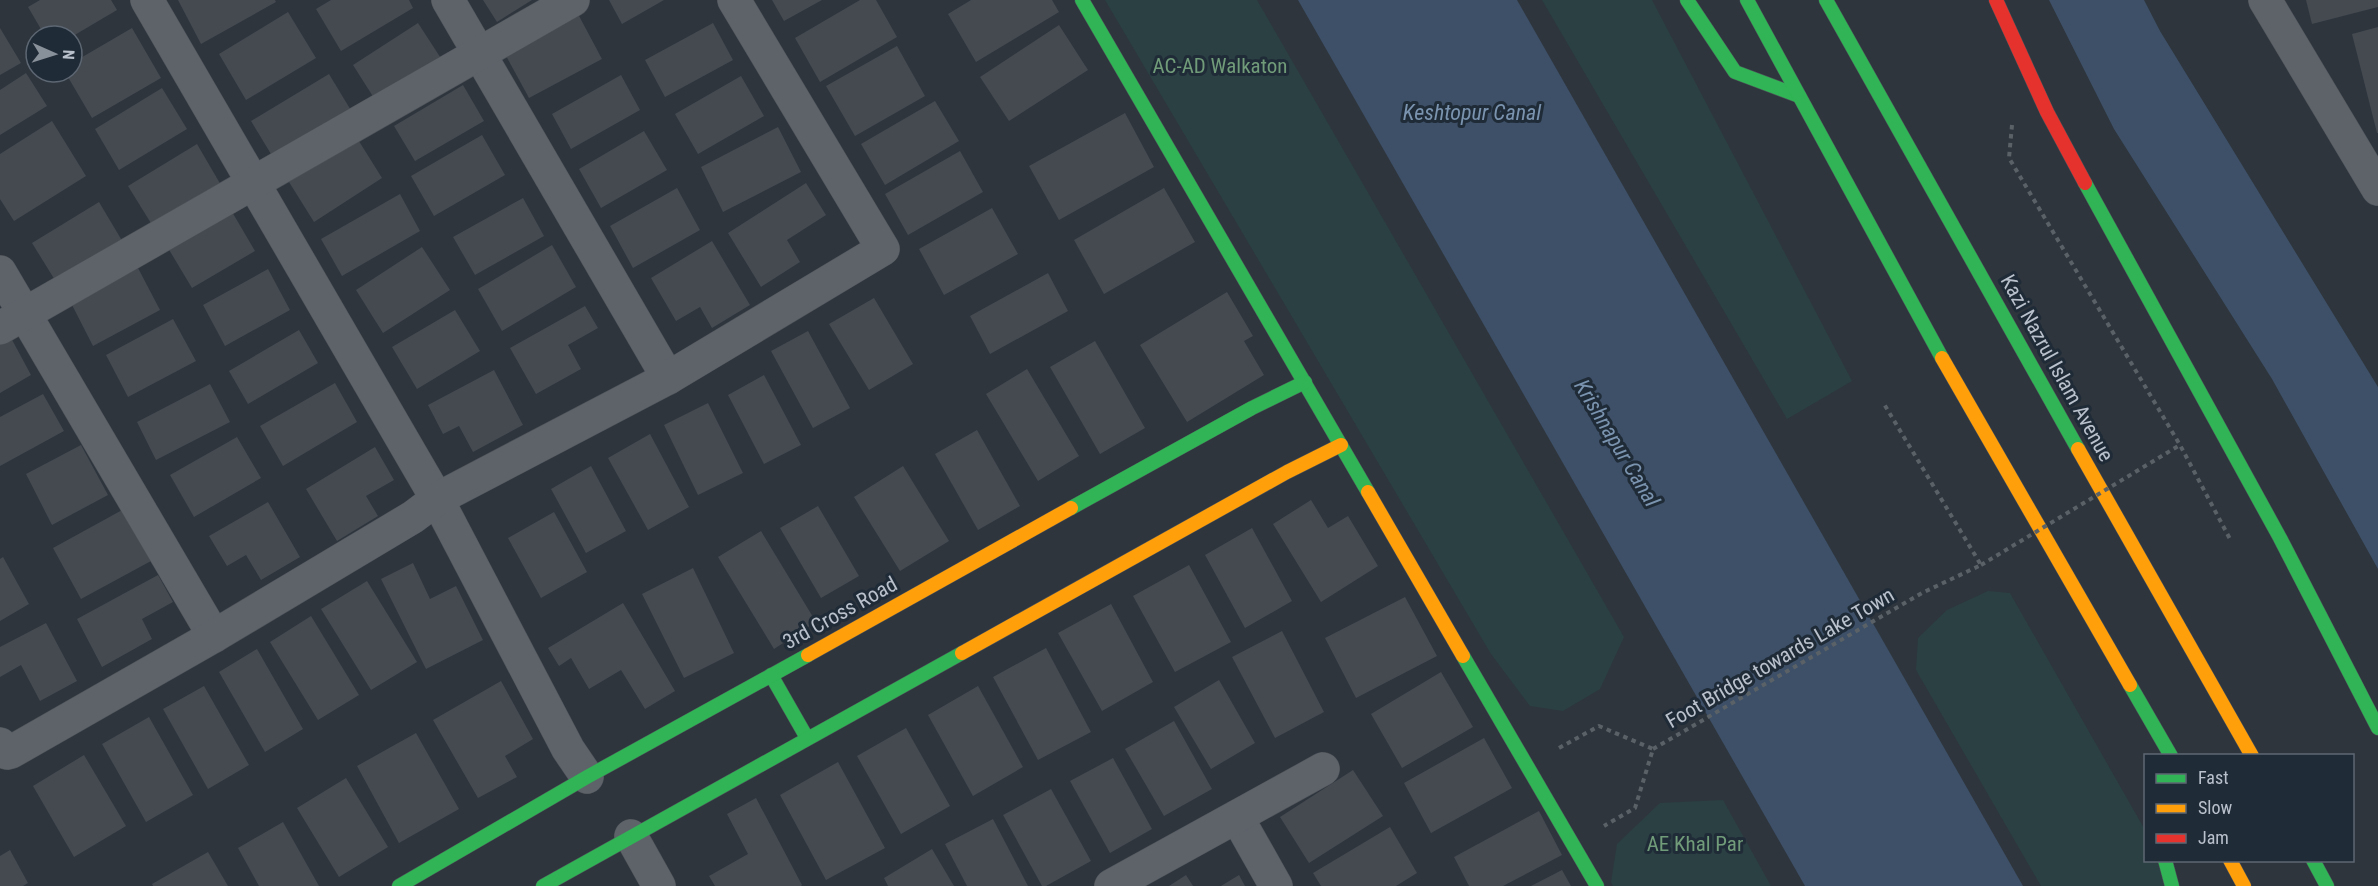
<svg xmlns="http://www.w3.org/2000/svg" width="2378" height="886" font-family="'Roboto Condensed',sans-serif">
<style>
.green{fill:#2b4043}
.water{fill:#3d5067}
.building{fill:#454a51}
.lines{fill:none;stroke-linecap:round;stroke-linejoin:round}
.street-casing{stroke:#4c5157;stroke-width:34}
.fast-casing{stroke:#4c5157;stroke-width:15}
.slow-casing{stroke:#4c5157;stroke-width:15}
.jam-casing{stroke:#4c5157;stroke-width:15}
.path{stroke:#5b6267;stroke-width:4;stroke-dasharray:4.5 4.5;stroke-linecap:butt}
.street{stroke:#5e636a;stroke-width:33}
.fast{stroke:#30b455;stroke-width:14}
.slow{stroke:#ff9f0a;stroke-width:14}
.jam{stroke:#e5322d;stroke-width:14}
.path-bridge{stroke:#5b6267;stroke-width:4;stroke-dasharray:4.5 4.5;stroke-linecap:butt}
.labels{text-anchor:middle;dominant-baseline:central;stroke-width:6;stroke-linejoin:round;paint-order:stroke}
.park-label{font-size:21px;fill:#719c79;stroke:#202b38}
.street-label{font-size:21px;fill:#b9c1cc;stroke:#202b38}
.water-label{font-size:22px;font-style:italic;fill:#7a93ae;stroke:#202b38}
</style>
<rect width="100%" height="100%" fill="#2e353d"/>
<g class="green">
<polygon points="1105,0 1257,0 1624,637 1600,689 1563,711 1530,706 1491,654"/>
<polygon points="1542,0 1652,0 1852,381 1787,419"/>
<polygon points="1988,591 2010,593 2145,830 2146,860 2163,861 2178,886 2041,886 1916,670 1918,638 1947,610"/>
<polygon points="1723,800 1771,886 1613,886 1611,882 1617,844 1660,803"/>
</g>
<g class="water">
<polygon points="1298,0 1517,0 2023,886 1805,886"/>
<polygon points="2049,0 2144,0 2160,31 2378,387 2378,569 2272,379 2114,129"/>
</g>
<g class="building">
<polygon points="40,0 111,0 117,10 73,36 45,36 28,7"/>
<polygon points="178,0 275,0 276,2 201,44"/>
<polygon points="331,0 409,0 413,8 341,51 316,9"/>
<polygon points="483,0 532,0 497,22"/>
<polygon points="609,0 664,0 622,24"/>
<polygon points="772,0 822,0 784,21"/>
<polygon points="860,0 876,0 897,37 820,82 795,38"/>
<polygon points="971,0 1052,0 1059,12 976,62 948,14"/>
<polygon points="2306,0 2378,0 2378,7 2312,24"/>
<polygon points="288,12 316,58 246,100 219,54"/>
<polygon points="578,14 602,59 529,98 505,54"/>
<polygon points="418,23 444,63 379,106 353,65"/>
<polygon points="713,23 733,60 665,97 645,60"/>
<polygon points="1059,25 1088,70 1009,121 980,77"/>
<polygon points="2378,27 2378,133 2377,133 2352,34"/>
<polygon points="0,28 21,63 0,75"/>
<polygon points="132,28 161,78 92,118 65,72 72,72 72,63"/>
<polygon points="897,46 925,96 855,136 826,86"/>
<polygon points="26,73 47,106 0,135 0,90"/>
<polygon points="329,74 352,112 274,159 251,121"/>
<polygon points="621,75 640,110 571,149 552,114"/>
<polygon points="741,76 764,116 698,154 675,114"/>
<polygon points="463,85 484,121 415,161 394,126"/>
<polygon points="162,88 187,129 119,170 95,129"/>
<polygon points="935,101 959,141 885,185 861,144"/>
<polygon points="1125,113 1154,167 1059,220 1029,166"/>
<polygon points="52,121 86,176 14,221 0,199 0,154"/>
<polygon points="778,127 801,172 723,212 701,167"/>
<polygon points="352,130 382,178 314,222 284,174"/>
<polygon points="644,131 667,170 601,208 579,169"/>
<polygon points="482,135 505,175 434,216 411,176"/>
<polygon points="197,144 225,192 157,233 128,186"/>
<polygon points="960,151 983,192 908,235 885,194"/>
<polygon points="806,183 826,215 787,240 800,262 761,287 728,233"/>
<polygon points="677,188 700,230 633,268 610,226"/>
<polygon points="1164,188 1195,242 1104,294 1074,240"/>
<polygon points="400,194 420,231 342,276 321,239"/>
<polygon points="523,198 544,236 475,275 453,237"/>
<polygon points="99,202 124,244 58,285 32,243"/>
<polygon points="228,205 255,251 192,288 165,243"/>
<polygon points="992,208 1018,254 944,295 919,249"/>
<polygon points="712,241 750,305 712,328 700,307 676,321 651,278"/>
<polygon points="552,245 576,287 502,331 478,289"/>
<polygon points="422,247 450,290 383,333 356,290"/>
<polygon points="138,268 160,310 93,346 71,303"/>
<polygon points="268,269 290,310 225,346 203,305"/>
<polygon points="1048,273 1068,311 990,354 970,316"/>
<polygon points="1227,292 1253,336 1244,341 1264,375 1187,422 1140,345"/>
<polygon points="874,298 913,364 869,390 829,324"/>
<polygon points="585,306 598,328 568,345 581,369 536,394 510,348"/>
<polygon points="455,310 480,351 417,389 392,347"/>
<polygon points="173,319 196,361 128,397 106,355"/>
<polygon points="299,330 318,363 248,404 229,371"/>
<polygon points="808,331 850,408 813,428 771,351"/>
<polygon points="10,336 31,375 0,393 0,341"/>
<polygon points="1095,341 1145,428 1100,454 1050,367"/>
<polygon points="1027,369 1079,456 1038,481 986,394"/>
<polygon points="494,370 523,425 473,452 459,426 443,434 428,405"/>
<polygon points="764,375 801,445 764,464 728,395"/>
<polygon points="335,383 357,422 283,466 260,426"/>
<polygon points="210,384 230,422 156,460 137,422"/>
<polygon points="43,394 64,431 0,466 0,417"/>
<polygon points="708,403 743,473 698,495 664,425"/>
<polygon points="977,430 1020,506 978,530 935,454"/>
<polygon points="650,434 689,507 648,530 608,458"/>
<polygon points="237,437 261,478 194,517 170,475"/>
<polygon points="81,445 108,495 52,525 26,474"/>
<polygon points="375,447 394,480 366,496 378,516 337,541 306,489"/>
<polygon points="591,466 626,531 586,553 551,489"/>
<polygon points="903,466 949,541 900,571 854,497"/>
<polygon points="1311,500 1328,528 1348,516 1378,566 1321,602 1273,524"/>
<polygon points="268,502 300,557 261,580 246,555 227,566 209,536"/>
<polygon points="818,506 859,576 821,598 780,528"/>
<polygon points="124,509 151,561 81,599 53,548"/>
<polygon points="554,512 587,572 541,598 508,538"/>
<polygon points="1252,528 1292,601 1245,628 1205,555"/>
<polygon points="761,531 816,622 774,649 718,557"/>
<polygon points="3,557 29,604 0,621 0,559"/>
<polygon points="413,563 430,599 456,586 483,640 426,669 381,579"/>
<polygon points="1189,565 1231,642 1175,672 1133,596"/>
<polygon points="693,568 734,653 684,678 642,594"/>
<polygon points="158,575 173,602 142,619 152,639 102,667 77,619"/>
<polygon points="367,581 417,662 371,690 321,609"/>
<polygon points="1405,597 1437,656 1356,698 1325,638"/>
<polygon points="623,603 675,691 645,709 621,670 589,689 571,658 559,666 548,648"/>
<polygon points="1111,604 1153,682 1102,711 1058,633"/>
<polygon points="311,616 359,695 318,720 270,642"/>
<polygon points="46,623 77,681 40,701 21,665 0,677 0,647"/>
<polygon points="1282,631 1324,712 1275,738 1232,657"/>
<polygon points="1046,648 1091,732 1038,760 993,677"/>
<polygon points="257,649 303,729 265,752 219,672"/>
<polygon points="1441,672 1473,727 1402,768 1371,714"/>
<polygon points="1219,680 1255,743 1211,769 1174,707"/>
<polygon points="501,681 533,739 505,756 517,777 478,798 433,720"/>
<polygon points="204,686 249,765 208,789 163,709"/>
<polygon points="978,686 1023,767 973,796 928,715"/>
<polygon points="149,717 193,795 146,822 102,744"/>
<polygon points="1174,721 1212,789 1164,816 1125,749"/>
<polygon points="906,728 950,806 901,834 857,756"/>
<polygon points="416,733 459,809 399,843 357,766"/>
<polygon points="1484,738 1512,788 1431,833 1404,783"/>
<polygon points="84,755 126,826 74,857 33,786"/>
<polygon points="1113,758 1152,829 1110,853 1070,781"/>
<polygon points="838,762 885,848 826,880 780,795"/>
<polygon points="1353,770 1383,816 1309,863 1280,817"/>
<polygon points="346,778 388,847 339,877 297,808"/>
<polygon points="1051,789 1091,861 1046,886 1042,886 1003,815"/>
<polygon points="756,798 802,885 801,886 715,886 709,876 748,854 727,814"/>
<polygon points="1539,811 1562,855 1503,886 1469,886 1454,857"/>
<polygon points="993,819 1028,886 967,886 945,844"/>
<polygon points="283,822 319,886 259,886 238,848"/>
<polygon points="1390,827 1417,873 1396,886 1321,886 1313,873"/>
<polygon points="932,849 954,886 888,886 884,878"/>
<polygon points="10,850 28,883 23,886 0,886 0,856"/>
<polygon points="208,852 228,886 153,886 152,884"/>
<polygon points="1562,870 1571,886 1531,886"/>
<polygon points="1186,875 1193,886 1169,886"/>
<polygon points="1239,875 1245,886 1221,886"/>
</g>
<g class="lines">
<defs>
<g id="street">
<polyline points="147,0 437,499 568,749 587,777"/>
<polyline points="448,0 668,378"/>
<polyline points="2265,0 2378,189"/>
<polyline points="0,272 214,636"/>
<polyline points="0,328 573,0"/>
<polyline points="0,744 7,753 11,752 214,636 413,517 437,499 668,378 883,249 734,0"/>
<polyline points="1237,817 1276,886"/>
<polyline points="631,836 659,886"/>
<polyline points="1111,886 1323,769"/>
</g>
<g id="fast">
<polyline points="1082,0 1368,492"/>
<polyline points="1687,0 1735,72 1799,96"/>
<polyline points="1747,0 1942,358"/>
<polyline points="1826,0 2078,449"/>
<polyline points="2085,183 2280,538 2378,728"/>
<polyline points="1071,508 1252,408 1305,382"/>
<polyline points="1463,656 1597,886"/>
<polyline points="771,675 807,738"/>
<polyline points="2130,685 2171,756"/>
<polyline points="2165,860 2172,886"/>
<polyline points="2313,860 2327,886"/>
<polyline points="399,886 587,777 808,655"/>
<polyline points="543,886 962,653"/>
</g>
<g id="slow">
<polyline points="1942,358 2130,685"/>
<polyline points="2078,449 2252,756"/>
<polyline points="1368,492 1463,656"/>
<polyline points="962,653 1287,472 1341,445"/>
<polyline points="808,655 1071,508"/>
<polyline points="2230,860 2244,886"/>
</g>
<polyline id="jam" points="1996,0 2047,112 2085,183"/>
</defs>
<use href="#street" class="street-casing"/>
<use href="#fast" class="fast-casing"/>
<use href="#slow" class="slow-casing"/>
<use href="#jam" class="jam-casing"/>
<g class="path">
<polyline points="2012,125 2009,158 2180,445 2230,539"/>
<polyline points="1559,748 1599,726 1653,749 1635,808 1604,826"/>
<polyline points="1653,749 1922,593 1981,565 1884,404"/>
</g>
<use href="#street" class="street"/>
<use href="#fast" class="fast"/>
<use href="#slow" class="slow"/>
<use href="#jam" class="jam"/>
<polyline class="path-bridge" points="1981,565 2180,445"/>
</g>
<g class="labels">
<g class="park-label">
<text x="1220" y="66">AC-AD Walkaton</text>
<text x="1695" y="844">AE Khal Par</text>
</g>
<g class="street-label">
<text transform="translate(2057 368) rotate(61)">Kazi Nazrul Islam Avenue</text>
<text transform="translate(840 613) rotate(-29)">3rd Cross Road</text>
<text transform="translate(1780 658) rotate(-30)">Foot Bridge towards Lake Town</text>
</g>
<g class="water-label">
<text x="1472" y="112">Keshtopur Canal</text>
<text transform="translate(1617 443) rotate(59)">Krishnapur Canal</text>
</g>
</g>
<rect x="2144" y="754" width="210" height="108" fill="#202b38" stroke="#5d6773" stroke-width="1.5"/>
<rect x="2156" y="774" width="30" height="9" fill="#30b455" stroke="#5d6773" stroke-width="1.5"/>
<text x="2198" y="784" font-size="18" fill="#b9c1cc">Fast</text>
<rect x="2156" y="804" width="30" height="9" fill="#ff9f0a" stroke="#5d6773" stroke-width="1.5"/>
<text x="2198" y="814" font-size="18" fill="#b9c1cc">Slow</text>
<rect x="2156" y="834" width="30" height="9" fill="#e5322d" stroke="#5d6773" stroke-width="1.5"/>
<text x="2198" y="844" font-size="18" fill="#b9c1cc">Jam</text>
<g transform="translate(54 54) rotate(93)"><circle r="28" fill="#202b38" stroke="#5d6773" stroke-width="1.5"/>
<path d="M0-4.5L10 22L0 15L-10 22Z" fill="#88909a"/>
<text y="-9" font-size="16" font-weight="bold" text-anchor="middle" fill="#b9c1cc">N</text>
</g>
</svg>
